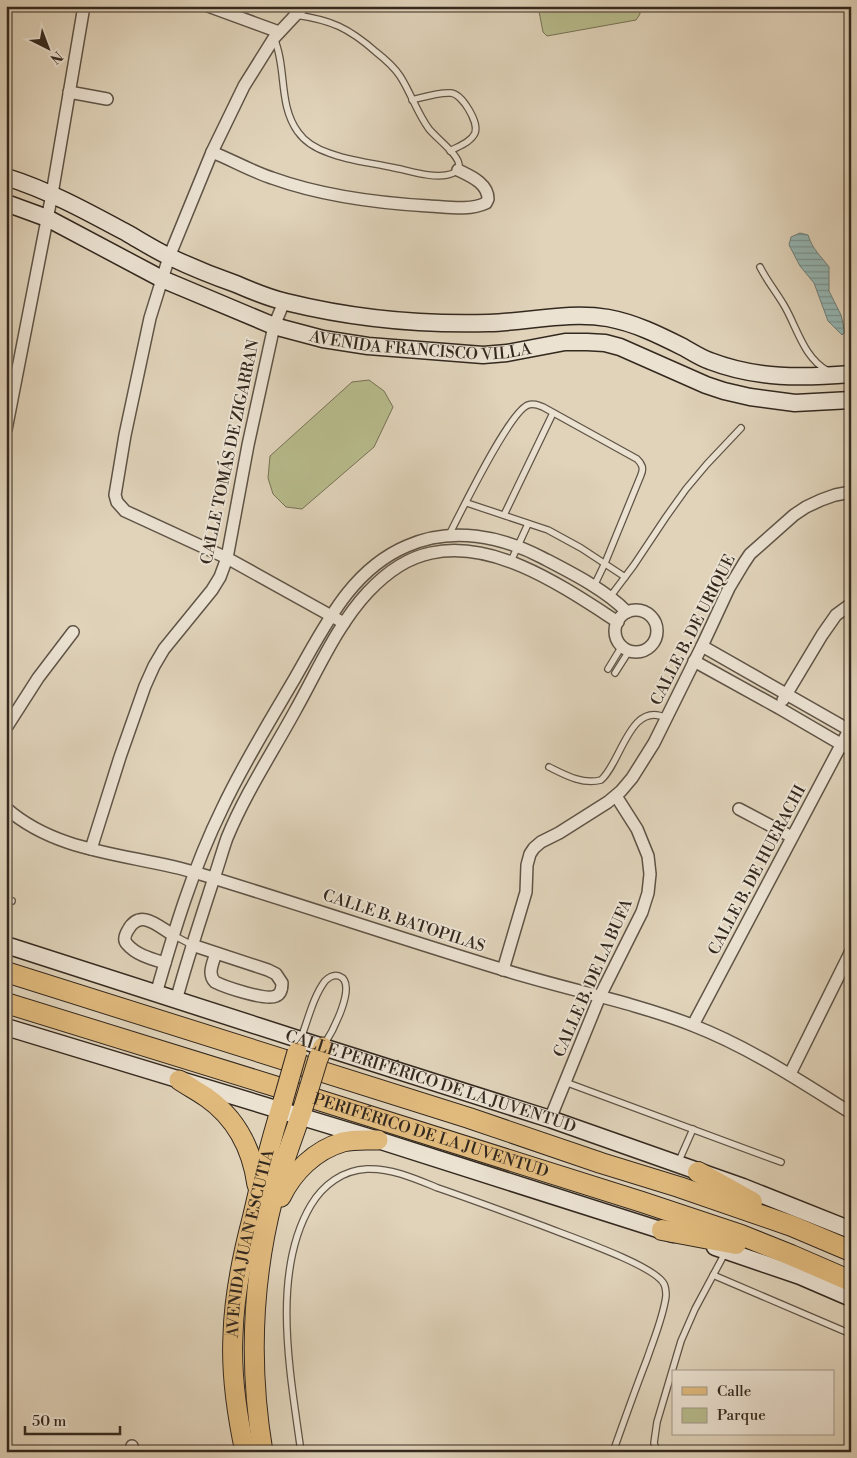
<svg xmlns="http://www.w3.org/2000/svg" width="857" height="1458" font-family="'Libre Bodoni',serif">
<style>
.green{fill:#b7bb8c;stroke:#767256}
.water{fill:url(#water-rules);stroke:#6e7e79}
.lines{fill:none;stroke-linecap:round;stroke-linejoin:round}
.service-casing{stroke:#5f5446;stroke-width:8}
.minor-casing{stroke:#5f5446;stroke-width:14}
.secondary-casing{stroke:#34291f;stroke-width:19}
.primary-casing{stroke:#34291f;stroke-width:21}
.trunk-casing{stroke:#34291f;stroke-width:22}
.service{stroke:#ebe2d2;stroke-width:5.5}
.minor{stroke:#ebe2d2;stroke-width:11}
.secondary{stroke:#ebe2d2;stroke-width:16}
.primary{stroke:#e0ba7d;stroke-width:19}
.trunk{stroke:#e0ba7d;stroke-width:20}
.primary-bridge-casing{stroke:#34291f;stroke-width:21;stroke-linecap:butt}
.primary-bridge{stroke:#e0ba7d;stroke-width:19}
.labels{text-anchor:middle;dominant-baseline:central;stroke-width:4;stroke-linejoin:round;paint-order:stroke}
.street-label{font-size:16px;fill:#34291f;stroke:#ebe2d2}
</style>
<defs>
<pattern id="water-rules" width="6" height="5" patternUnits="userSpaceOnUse" patternTransform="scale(1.25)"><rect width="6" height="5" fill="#94b7b5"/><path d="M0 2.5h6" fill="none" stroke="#7a9593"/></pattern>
</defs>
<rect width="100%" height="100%" fill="#e0d3ba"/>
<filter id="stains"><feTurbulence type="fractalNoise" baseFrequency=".004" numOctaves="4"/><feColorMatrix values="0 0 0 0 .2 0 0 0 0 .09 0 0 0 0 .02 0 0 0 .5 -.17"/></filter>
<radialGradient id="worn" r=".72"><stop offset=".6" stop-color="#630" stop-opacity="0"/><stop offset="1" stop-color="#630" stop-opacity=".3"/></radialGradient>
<g class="green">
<polygon points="538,6 639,6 640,14 636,20 547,36 543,32"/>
<polygon points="369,380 384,391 393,407 374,447 302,509 286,507 273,494 268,478 270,456 352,382"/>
</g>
<path class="water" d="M800,233L808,235C813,250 820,255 829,267V291L841,315L845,332L842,335L828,321L814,283L800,266L789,245L791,237Z"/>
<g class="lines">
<defs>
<g id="service">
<path d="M274,38C287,68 278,105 298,132C305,142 317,149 329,153C349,161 373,163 395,168C411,171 431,178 447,175C452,174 458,172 459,167C461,156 436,138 429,129C417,113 411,93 400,76C394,67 385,59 376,52C349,28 331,20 296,15"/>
<path d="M412,100C424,97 439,92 451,93C462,94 479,122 475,133C471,142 459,146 450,151"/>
<path d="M760,267C767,281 777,293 785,307C797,328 804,358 828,371"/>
<polyline points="467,503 548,530 581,548 625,577"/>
<polyline points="504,515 553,413"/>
<path d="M449,535C461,512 509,412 528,405C533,403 538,405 543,407L637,459C642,464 644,468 641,475L605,563L594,586"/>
<polyline points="511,561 528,524"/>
<polyline points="610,597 634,565 666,517 686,489 707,464 741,428"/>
<polyline points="608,669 622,646"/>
<polyline points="615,673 629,651"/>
<path d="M549,767C565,775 583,785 601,780C621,763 630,700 666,718"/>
<polyline points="6,900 12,901"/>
<polyline points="173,935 192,945"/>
<path d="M301,1038C308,1020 313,997 325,981C329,977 333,974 339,976C359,983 331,1034 324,1045"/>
<polyline points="565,1082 781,1162"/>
<polyline points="678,1163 693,1129"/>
<polyline points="713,1275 851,1334"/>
<path d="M301,1452C291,1377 270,1274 311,1205C323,1185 343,1170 367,1169C392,1168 416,1179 438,1188C473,1200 508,1213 543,1226C565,1235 655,1265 664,1284C666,1288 666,1292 666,1296C663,1318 654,1338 647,1359C635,1390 624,1421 613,1452"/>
<polyline points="657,1452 654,1443 657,1422 681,1341 695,1309 725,1253"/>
</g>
<g id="minor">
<polyline points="208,6 279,32"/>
<polyline points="304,6 274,38 244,86 212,152 169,257 150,318 125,435 115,495 117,502 125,511 227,558 344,623"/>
<polyline points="69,92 107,99"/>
<path d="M212,152C232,160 251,171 272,178C322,196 376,203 429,206C448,207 469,211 486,203L488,199C488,183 470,176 458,170"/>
<polyline points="6,430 52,194 84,6"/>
<circle cx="636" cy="631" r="21"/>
<polyline points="702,646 851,731"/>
<polyline points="694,661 779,708 851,750"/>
<polyline points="783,700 822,635 836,615 851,604"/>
<polyline points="6,728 38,678 73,632"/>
<path d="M6,808C59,855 134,854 197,873C299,904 399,938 501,969C564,989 630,1001 692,1025C749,1047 800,1081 851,1113"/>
<polyline points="739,809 792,837"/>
<polyline points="91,849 120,757 145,686 154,666 164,649 212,590 220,577 227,558 248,445 274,326 284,302"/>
<path d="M192,945L268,970L276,974L282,983C282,988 281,994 276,996C266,1001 225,987 215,982C207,974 213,963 216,953"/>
<path d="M165,963C152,959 136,955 127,944C123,940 125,935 128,930C140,908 158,926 173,935"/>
<polyline points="503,970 526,892 527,865 530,854 534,848 541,842 559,833 608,802 621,791 632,778 654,743 702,646 729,588 744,563 750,554 794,515 806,507 821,500 835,495 851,492"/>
<path d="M156,994C174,931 193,868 222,809C243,764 270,721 295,678C324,628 350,570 407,546C452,526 501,536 543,558C570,572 606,590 627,612"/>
<path d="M176,1001C187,960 200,921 213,881C218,867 222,852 227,838C245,794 272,753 295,711C317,672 337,625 368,592C385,574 406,558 431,553C496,539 565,588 618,622"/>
<polyline points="693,1025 849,730"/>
<polyline points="790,1074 851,951"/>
<polyline points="550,1119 600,996 642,912 648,893 650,874 648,856 637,829 616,796"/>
<polyline points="132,1446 134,1452"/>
</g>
<g id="secondary">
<path d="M6,177C48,190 88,212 127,233C141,241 155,250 170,257C191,267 213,276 236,284C252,291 269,298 286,302C351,318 422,325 489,323C529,322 568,311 608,318C635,323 659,335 683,347C692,352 701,358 710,361C757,379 802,378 851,374"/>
<path id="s1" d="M6,203L47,218L162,279L274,326L323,339L368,346L483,355L507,353L565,342H587L605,343L620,347L706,385L724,391L750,397L795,403L851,400"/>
<path id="s2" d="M6,945L301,1040L550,1119L743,1187L851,1230"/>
<polyline points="6,1027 378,1140 673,1234"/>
<polyline points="715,1247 800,1276 851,1298"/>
</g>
<g id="primary">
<polyline points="318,1059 323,1047"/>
<path d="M179,1080C188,1086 197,1091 206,1097C236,1118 252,1149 257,1185"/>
<path d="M281,1197C293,1172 315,1150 343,1142C354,1139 366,1140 378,1140"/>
<path id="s3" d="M245,1452C237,1415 231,1372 233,1335C234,1295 242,1257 252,1219C261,1179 271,1140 283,1101"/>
<path d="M263,1452C249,1368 252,1281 273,1199C281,1168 293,1138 303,1108"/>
</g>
<g id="trunk">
<polyline points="6,972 469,1118 601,1163 679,1187 792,1226 851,1251"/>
<path id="s4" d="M6,1003L271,1085L642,1202L741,1235L791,1255L851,1281"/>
<polyline points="698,1172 752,1202"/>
<polyline points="662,1230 736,1244"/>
</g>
</defs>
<use href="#service" class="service-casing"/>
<use href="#minor" class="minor-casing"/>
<use href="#secondary" class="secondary-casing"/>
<use href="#primary" class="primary-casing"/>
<use href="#trunk" class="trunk-casing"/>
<use href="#service" class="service"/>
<use href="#minor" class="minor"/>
<use href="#secondary" class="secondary"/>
<use href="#primary" class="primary"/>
<use href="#trunk" class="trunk"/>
<defs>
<g id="primary-bridge">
<polyline points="283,1101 297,1052"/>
<polyline points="303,1108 318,1059"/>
</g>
</defs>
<use href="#primary-bridge" class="primary-bridge-casing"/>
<use href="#primary-bridge" class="primary-bridge"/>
</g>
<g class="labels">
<g class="street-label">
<text stroke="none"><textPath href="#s1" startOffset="444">AVENIDA FRANCISCO VILLA</textPath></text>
<text transform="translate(230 452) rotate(-78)">CALLE TOMÁS DE ZIGARRAN</text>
<text transform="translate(693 630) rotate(-63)">CALLE B. DE URIQUE</text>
<text transform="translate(757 870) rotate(-62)">CALLE B. DE HUERACHI</text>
<text transform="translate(404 921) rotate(18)">CALLE B. BATOPILAS</text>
<text transform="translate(593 978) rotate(-66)">CALLE B. DE LA BUFA</text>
<text stroke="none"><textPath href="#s2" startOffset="446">CALLE PERIFÉRICO DE LA JUVENTUD</textPath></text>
<text stroke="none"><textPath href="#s4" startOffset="445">PERIFÉRICO DE LA JUVENTUD</textPath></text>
<text stroke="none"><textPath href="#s3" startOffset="211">AVENIDA JUAN ESCUTIA</textPath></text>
</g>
</g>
<rect width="857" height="1458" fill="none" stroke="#e0d3ba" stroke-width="25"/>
<rect x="8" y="8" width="842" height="1443" fill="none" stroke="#34291f" stroke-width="2.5"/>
<rect x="12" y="12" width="832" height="1433" fill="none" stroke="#34291f"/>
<rect x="672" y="1370" width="162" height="65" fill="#ebe2d2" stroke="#a2988a"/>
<rect x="682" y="1387" width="25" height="8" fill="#e0ba7d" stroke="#a2988a"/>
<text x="717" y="1396" font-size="15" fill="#34291f">Calle</text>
<rect x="682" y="1408" width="25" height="15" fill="#b7bb8c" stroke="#a2988a"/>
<text x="717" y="1420" font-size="15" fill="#34291f">Parque</text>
<g transform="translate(48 48) rotate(138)" stroke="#ebe2d2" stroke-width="4" paint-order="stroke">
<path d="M0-4L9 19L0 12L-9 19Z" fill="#34291f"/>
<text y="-8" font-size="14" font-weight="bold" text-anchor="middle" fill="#34291f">N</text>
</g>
<path d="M25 1426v8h95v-8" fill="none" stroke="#34291f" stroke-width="2.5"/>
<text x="32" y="1426" font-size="15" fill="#34291f" stroke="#ebe2d2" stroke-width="4" paint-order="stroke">50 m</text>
<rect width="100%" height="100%" filter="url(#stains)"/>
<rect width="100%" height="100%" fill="url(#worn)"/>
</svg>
